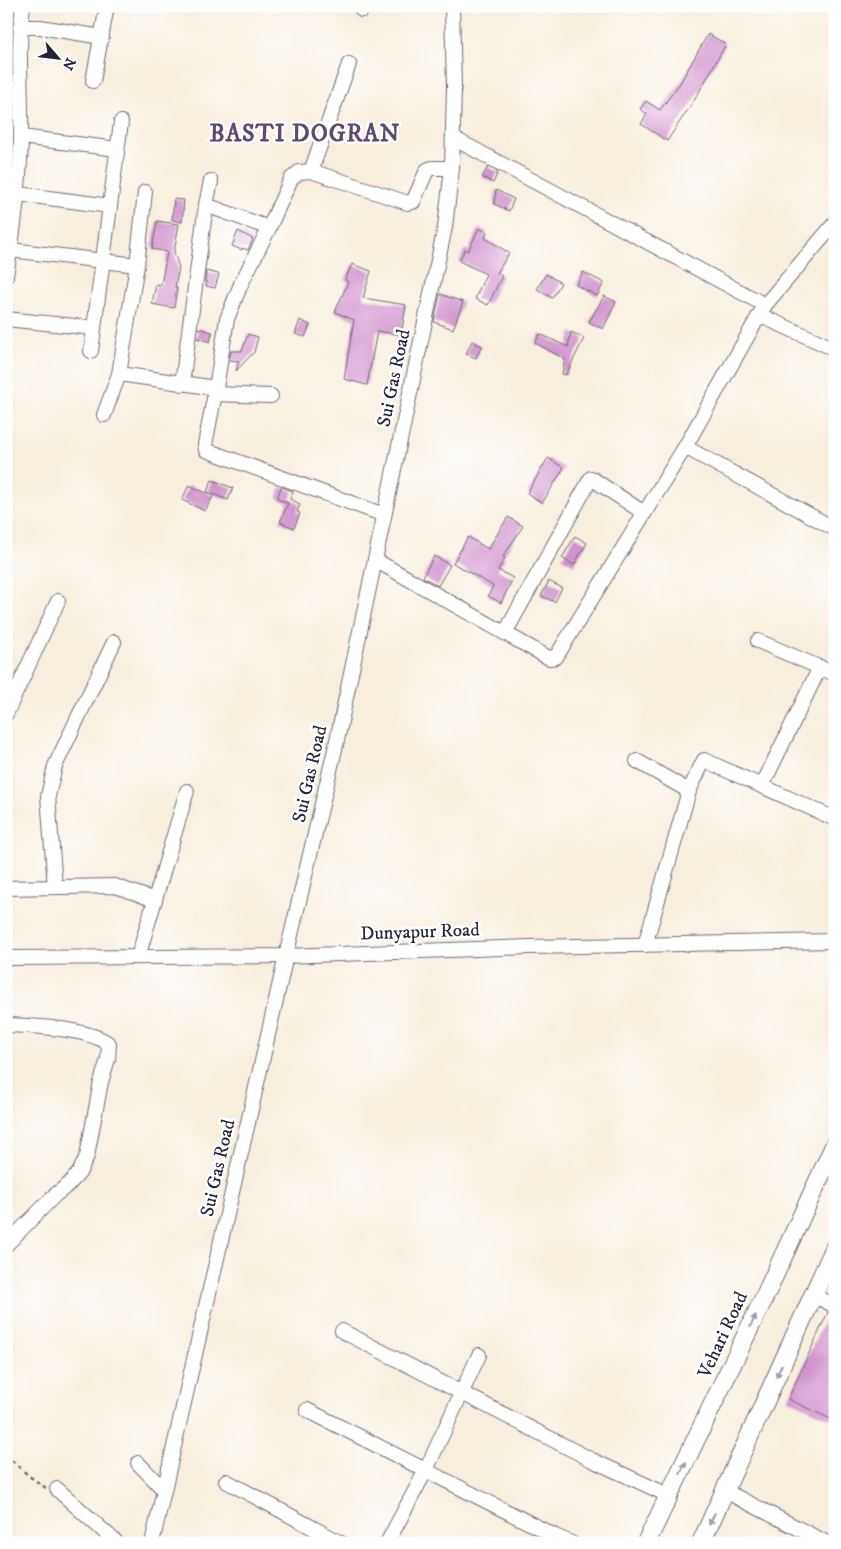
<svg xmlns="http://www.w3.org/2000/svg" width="841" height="1549" font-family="'IM FELL DW Pica',serif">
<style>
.building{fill:#d193cc}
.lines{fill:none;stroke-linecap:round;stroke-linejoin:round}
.minor-casing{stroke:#6d6974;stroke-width:16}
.major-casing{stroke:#6d6974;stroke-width:20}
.path{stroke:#6d6974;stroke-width:2.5;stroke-dasharray:4 4;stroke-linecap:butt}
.minor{stroke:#fff;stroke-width:14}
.major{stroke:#fff;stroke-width:18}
.oneway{fill:#9c9ca7}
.labels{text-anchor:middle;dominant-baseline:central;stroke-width:5;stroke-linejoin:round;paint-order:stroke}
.street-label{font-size:19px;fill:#22223b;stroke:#fff}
.district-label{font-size:24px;font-weight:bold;letter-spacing:1px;fill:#5f4a6e;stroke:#fff}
</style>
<rect width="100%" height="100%" fill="#fff"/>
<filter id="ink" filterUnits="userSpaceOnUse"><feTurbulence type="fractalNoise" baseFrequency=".02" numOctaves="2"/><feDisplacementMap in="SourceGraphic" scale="10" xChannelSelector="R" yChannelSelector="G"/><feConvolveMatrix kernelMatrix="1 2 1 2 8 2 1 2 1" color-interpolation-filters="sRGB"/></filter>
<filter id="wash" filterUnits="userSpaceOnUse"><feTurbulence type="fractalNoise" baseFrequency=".0096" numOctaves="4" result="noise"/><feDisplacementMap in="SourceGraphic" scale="20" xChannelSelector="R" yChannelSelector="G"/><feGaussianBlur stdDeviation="1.12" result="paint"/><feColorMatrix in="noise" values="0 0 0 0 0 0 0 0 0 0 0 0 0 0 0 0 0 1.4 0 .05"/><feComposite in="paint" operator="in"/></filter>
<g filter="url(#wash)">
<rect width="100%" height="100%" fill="#f7eedd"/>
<g id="blocks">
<g class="building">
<polygon points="708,34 726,44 695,99 667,141 641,124 647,114 640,109 646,101 660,110 680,83"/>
<polygon points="488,167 498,172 493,183 482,177"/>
<polygon points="496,190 514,199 509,211 494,204"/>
<polygon points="174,199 184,200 182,222 172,220"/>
<polygon points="157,221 179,224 174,252 179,268 175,287 177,288 174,308 152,304 156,284 161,285 167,252 152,249"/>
<polygon points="479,228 487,232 485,238 509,253 497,273 502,276 488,305 475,299 486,274 459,261 465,249 468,251"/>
<polygon points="238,231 253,239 248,250 242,248 242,250 232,246"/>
<polygon points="352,264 371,271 363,298 406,305 401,335 377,331 367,385 344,379 354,320 335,312 348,282 345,280"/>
<polygon points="206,271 219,274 215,288 206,286 207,282 205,282"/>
<polygon points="583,272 604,283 597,296 576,285"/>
<polygon points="546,274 561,283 552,298 537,289"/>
<polygon points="440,294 463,302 453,329 434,322"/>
<polygon points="604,296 616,302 603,329 589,322"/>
<polygon points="300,320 310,325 305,337 295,334"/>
<polygon points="198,328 212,332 210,342 197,338"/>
<polygon points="571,332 584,338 566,375 562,374 565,359 535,343 540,334 568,347"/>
<polygon points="248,334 258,337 254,352 236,371 239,361 229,360 231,351 242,351"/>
<polygon points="472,341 482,346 476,358 466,354"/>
<polygon points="548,458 564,468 542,503 527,493"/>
<polygon points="212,480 233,488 228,500 207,492"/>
<polygon points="189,485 213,496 205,511 182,500"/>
<polygon points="281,487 293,491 290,499 300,504 297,512 300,513 294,528 280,522 288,503 277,499"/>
<polygon points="508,517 523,526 503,557 505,558 498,570 513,578 501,603 488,596 493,586 453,563 468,537 488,549"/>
<polygon points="575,536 587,543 574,565 562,558"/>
<polygon points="434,556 450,565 438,586 423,577"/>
<polygon points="549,581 562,588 555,602 541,596"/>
<polygon points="828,1312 835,1315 835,1421 788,1399"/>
</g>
</g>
</g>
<g filter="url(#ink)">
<use href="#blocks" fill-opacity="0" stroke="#6d6974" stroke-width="1"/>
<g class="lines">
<defs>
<g id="minor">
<polyline points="362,10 364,6"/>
<polyline points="20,27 40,27 102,37"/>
<polyline points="93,81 107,6"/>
<polyline points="21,137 117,149"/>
<polyline points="453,138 765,305"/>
<polyline points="311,171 349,64"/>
<polyline points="18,194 110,206"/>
<polyline points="206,205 269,228"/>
<polyline points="11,250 137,265"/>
<path d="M6,276C14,230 20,183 21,136C22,93 17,49 23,6"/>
<polyline points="759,315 835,349"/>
<polyline points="6,319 94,328"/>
<polyline points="91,351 121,122"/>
<polyline points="119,374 216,388"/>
<polyline points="182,384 206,205 211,181"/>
<polyline points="215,394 271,396"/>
<polyline points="104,415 119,374 137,265 145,192"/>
<polyline points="685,447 835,529"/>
<polyline points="384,515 206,450 205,445 216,388 227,319 241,284 269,228 291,179 299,172 311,171 408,203 413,202 427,170 432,168 452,168"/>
<polyline points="375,560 549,658 556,657 685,447 765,305 835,223"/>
<polyline points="505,633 591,478 644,513"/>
<polyline points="758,641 835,674"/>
<polyline points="6,714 58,601"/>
<polyline points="637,761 689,791"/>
<polyline points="762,786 820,667"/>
<polyline points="55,887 48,796 55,766 114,642"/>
<polyline points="6,888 115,886 155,900"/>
<polyline points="645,945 689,791 704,760 835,819"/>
<polyline points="138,957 187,791"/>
<polyline points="6,958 286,956 530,947 835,941"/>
<path d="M6,1025C32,1026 89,1028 109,1044L108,1059L101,1082L87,1156L79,1173L68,1185L55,1195L6,1245"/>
<polyline points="813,1295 835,1306"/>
<polyline points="342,1331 592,1460 670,1496"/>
<polyline points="307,1410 555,1536 571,1543"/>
<polyline points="138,1463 164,1490"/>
<polyline points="226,1481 341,1543"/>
<polyline points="57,1489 117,1543"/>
<polyline points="725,1491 827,1543"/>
<polyline points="152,1543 286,956 336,745 445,227 452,168 454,87 452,6"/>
<polyline points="387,1543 426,1470 479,1355"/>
</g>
<g id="major">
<polyline points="646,1543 763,1300 835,1144"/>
<polyline points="701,1543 835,1247"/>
</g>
</defs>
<use href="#minor" class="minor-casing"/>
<use href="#major" class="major-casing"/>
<polyline class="path" points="6,1455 29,1476 46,1488"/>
<use href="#minor" class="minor"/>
<use href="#major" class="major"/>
</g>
<defs><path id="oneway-solid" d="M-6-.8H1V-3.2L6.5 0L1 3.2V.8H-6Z" transform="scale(1.25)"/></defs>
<g class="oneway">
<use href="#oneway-solid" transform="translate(753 1321) rotate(-65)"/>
<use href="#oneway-solid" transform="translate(779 1371) rotate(114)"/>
<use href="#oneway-solid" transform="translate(683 1468) rotate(-65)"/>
<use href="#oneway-solid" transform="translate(712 1519) rotate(115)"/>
</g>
</g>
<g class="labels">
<g class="street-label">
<text transform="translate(394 378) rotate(-78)">Sui Gas Road</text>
<text transform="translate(310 774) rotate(-77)">Sui Gas Road</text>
<text transform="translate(420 932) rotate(-2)">Dunyapur Road</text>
<text transform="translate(218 1168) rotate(-77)">Sui Gas Road</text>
<text transform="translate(723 1335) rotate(-65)">Vehari Road</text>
</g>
<g class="district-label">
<text x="305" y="134">BASTI DOGRAN</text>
</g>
</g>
<rect width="841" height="1549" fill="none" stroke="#fff" stroke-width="25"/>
<g transform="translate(58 58) rotate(118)" stroke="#ffffff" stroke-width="4" paint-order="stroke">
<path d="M0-4L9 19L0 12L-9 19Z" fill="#22223b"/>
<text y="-8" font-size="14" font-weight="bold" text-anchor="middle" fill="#22223b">N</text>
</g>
</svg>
